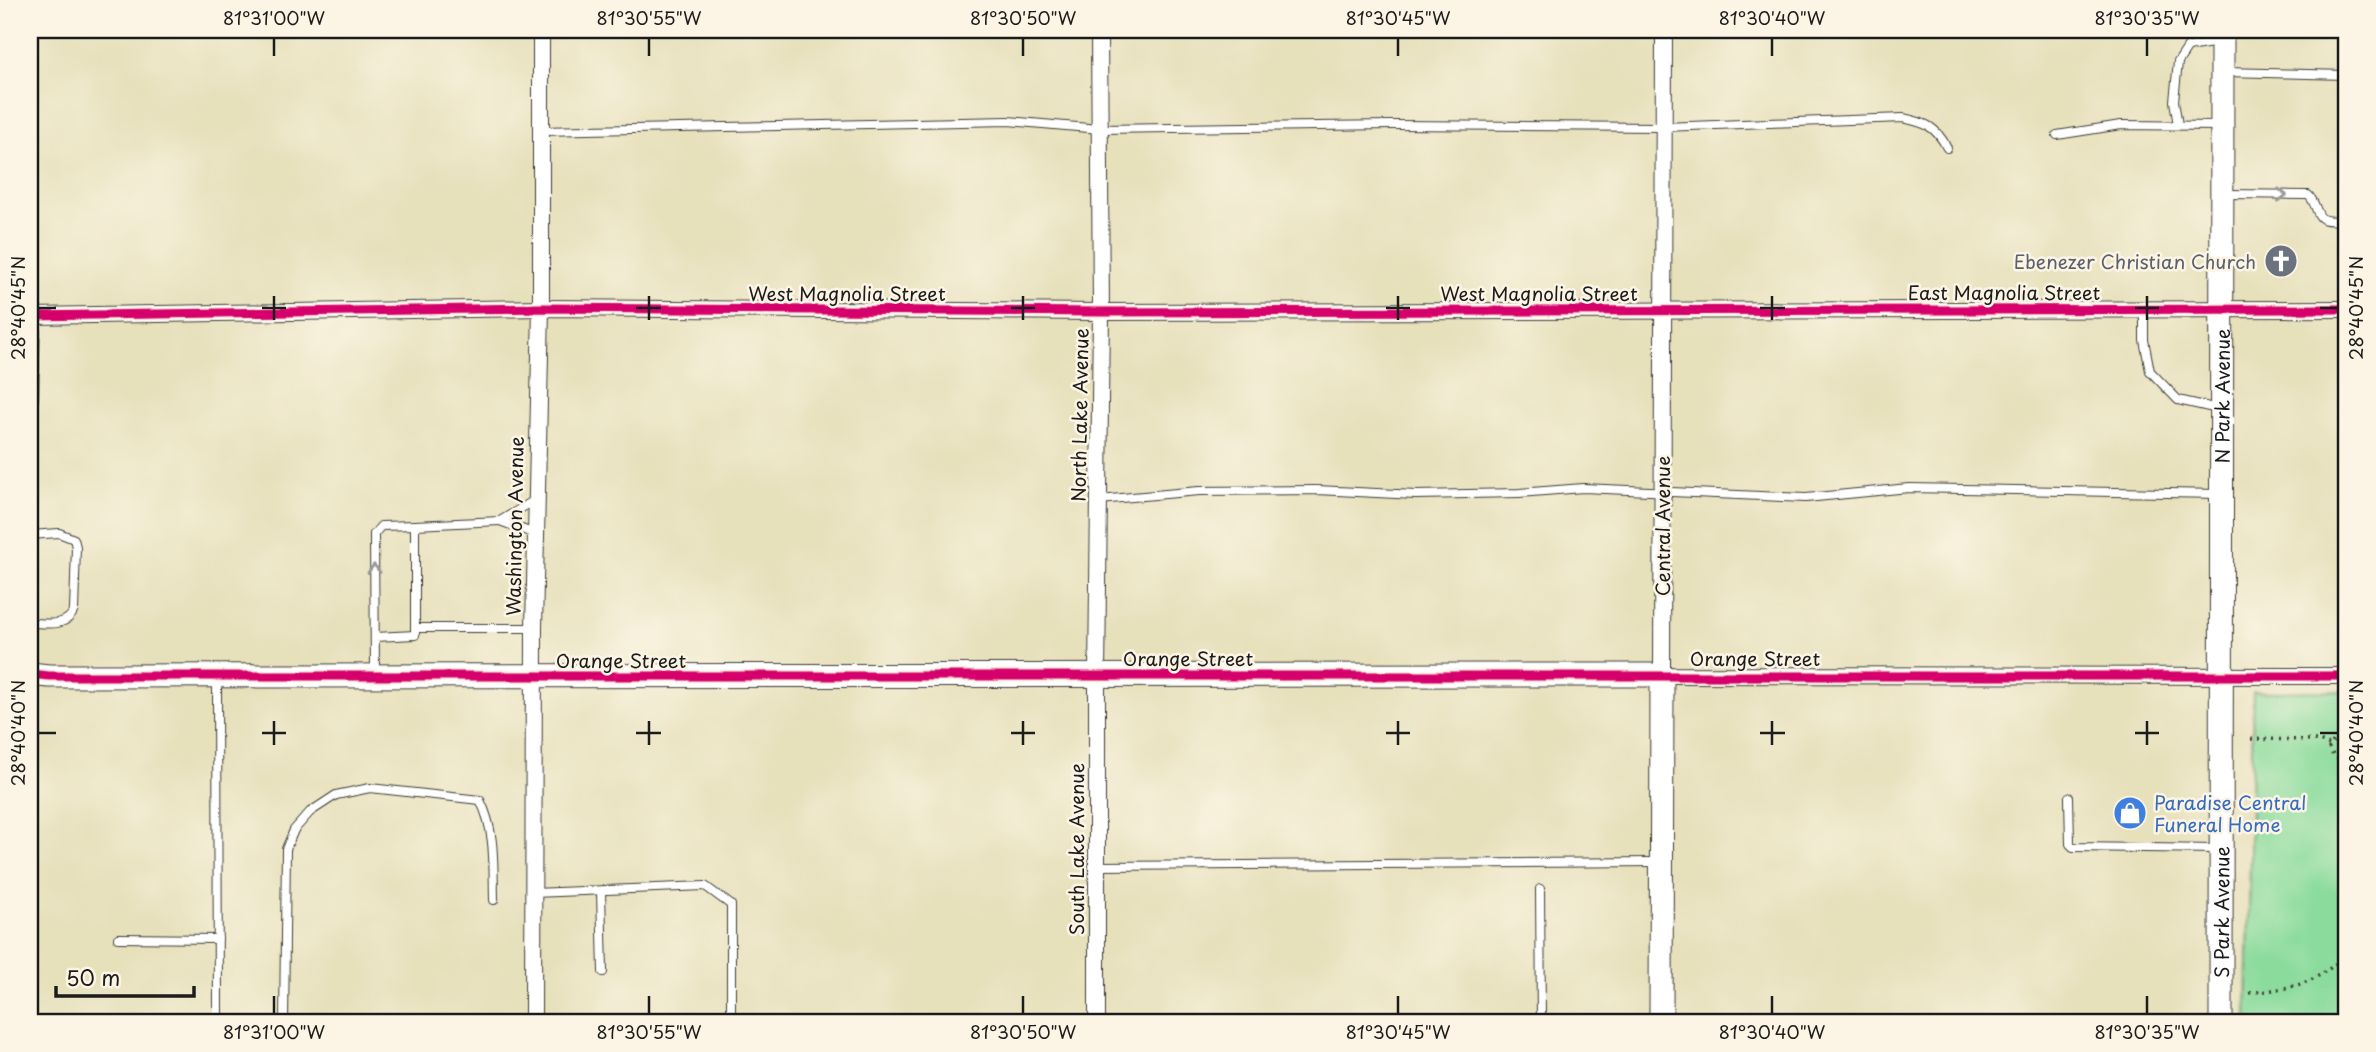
<svg xmlns="http://www.w3.org/2000/svg" width="2376" height="1052" font-family="'Playpen Sans',sans-serif">
<style>
.green{fill:#8adb9c;stroke:#537c5c;stroke-width:2}
.lines{fill:none;stroke-linecap:round;stroke-linejoin:round}
.lane-casing{stroke:#3a3934;stroke-width:10}
.street-casing{stroke:#3a3934;stroke-width:18}
.secondary-casing{stroke:#3a3934;stroke-width:25}
.path{stroke:#3a3934;stroke-width:3.5;stroke-dasharray:2 5;stroke-linecap:butt}
.lane{stroke:#fff;stroke-width:8}
.street{stroke:#fff;stroke-width:16}
.secondary{stroke:#fff;stroke-width:23}
.cycleway-casing{stroke:#fcf5e5;stroke-width:13}
.cycleway{stroke:#d6006c;stroke-width:9}
.oneway{stroke:#999}
.ticks{fill:none;stroke:#1c1c1c;stroke-width:2.5}
.labels{text-anchor:middle;dominant-baseline:central;stroke-width:5;stroke-linejoin:round;paint-order:stroke}
.worship-label{font-size:19px;fill:#5b616d;stroke:#fcf5e5;text-anchor:end}
.street-label{font-size:19px;fill:#1c1c1c;stroke:#fcf5e5}
.shop-label{font-size:19px;fill:#366cbe;stroke:#fcf5e5;text-anchor:start}
.neatline{fill:none;stroke:#1c1c1c;stroke-width:2.5}
.ticks-label{font-size:18px;text-anchor:middle;fill:#1c1c1c}
</style>
<rect width="100%" height="100%" fill="#fcf5e5"/>
<filter id="ink" filterUnits="userSpaceOnUse"><feTurbulence type="fractalNoise" baseFrequency=".0143" numOctaves="2"/><feDisplacementMap in="SourceGraphic" scale="14" xChannelSelector="R" yChannelSelector="G"/><feConvolveMatrix kernelMatrix="1 2 1 2 8 2 1 2 1" color-interpolation-filters="sRGB"/></filter>
<filter id="wash" filterUnits="userSpaceOnUse"><feTurbulence type="fractalNoise" baseFrequency=".00686" numOctaves="4" result="noise"/><feDisplacementMap in="SourceGraphic" scale="28" xChannelSelector="R" yChannelSelector="G"/><feGaussianBlur stdDeviation="1.57" result="paint"/><feColorMatrix in="noise" values="0 0 0 0 0 0 0 0 0 0 0 0 0 0 0 0 0 1.4 0 .05"/><feComposite in="paint" operator="in"/></filter>
<g filter="url(#wash)">
<rect width="100%" height="100%" fill="#e6e0bb"/>
<polygon class="green" points="2346,691 2346,1022 2247,1022 2253,692"/>
</g>
<g filter="url(#ink)">
<g class="lines">
<defs>
<g id="lane">
<polyline points="2225,72 2346,75"/>
<polyline points="2178,125 2174,101 2178,62 2188,47 2219,42"/>
<path d="M541,131L1008,121L1100,129L1392,125L1663,127L1903,118C1926,123 1936,126 1947,148"/>
<polyline points="2057,135 2121,125 2219,126"/>
<path d="M2224,194L2308,195C2316,201 2316,216 2323,219C2329,222 2340,220 2346,221"/>
<polyline points="2144,310 2144,340 2150,371 2178,400 2218,409"/>
<polyline points="1099,500 1199,491 1317,490 1416,495 1519,493 1583,488 1806,498 1909,488 2219,494"/>
<polyline points="415,525 500,521"/>
<polyline points="535,534 500,521 535,500"/>
<path d="M30,535L59,533L74,539L76,547L74,610C67,628 46,623 30,623"/>
<polyline points="417,628 534,628"/>
<polyline points="375,674 374,534 381,526 415,525 415,635 375,637"/>
<polyline points="217,679 218,1022"/>
<polyline points="2069,797 2070,844 2073,847 2218,849"/>
<polyline points="1097,866 1660,862"/>
<polyline points="1540,889 1541,1022"/>
<polyline points="601,891 603,972"/>
<polyline points="533,893 705,886 731,905 731,1022"/>
<polyline points="118,938 218,939"/>
<path d="M284,1022L286,849L294,830L310,812L336,795L370,788L480,800C496,831 493,866 494,900"/>
</g>
<g id="street">
<polyline points="1664,30 1662,675 2346,676"/>
<polyline points="30,282 32,316 30,399"/>
<polyline points="32,316 541,308 1101,312 2346,309"/>
<polyline points="533,1022 534,628 541,308 541,30"/>
<polyline points="1097,1022 1097,676 1101,312 1099,30"/>
</g>
<g id="secondary">
<polyline points="30,674 49,676 1662,675 1661,1022"/>
<path id="s1" d="M2221,1022L2222,30"/>
</g>
</defs>
<use href="#lane" class="lane-casing"/>
<use href="#street" class="street-casing"/>
<use href="#secondary" class="secondary-casing"/>
<g class="path">
<polyline points="2251,739 2316,740 2330,745"/>
<polyline points="2346,740 2340,738 2334,740 2329,748 2334,757 2340,759 2346,757"/>
<path d="M2250,993C2296,987 2311,986 2346,955"/>
</g>
<use href="#lane" class="lane"/>
<use href="#street" class="street"/>
<use href="#secondary" class="secondary"/>
<defs>
<g id="cycleway">
<polyline points="32,316 541,308 1101,312 2346,309"/>
<polyline points="30,674 49,676 2346,676"/>
</g>
</defs>
<use href="#cycleway" class="cycleway-casing"/>
<use href="#cycleway" class="cycleway"/>
</g>
<defs><path id="oneway-chevron" d="M-2-3.5L2.5 0L-2 3.5" fill="none" stroke-width="1.6" stroke-linecap="round" stroke-linejoin="round" transform="scale(1.75)"/></defs>
<g class="oneway">
<use href="#oneway-chevron" transform="translate(2282 195) rotate(1)"/>
<use href="#oneway-chevron" transform="translate(374 569) rotate(-91)"/>
</g>
</g>
<path class="ticks" d="M274,38V56M649,38V56M1023,38V56M1398,38V56M1772,38V56M2147,38V56M274,296V320M649,296V320M1023,296V320M1398,296V320M1772,296V320M2147,296V320M38,308H56M262,308H286M636,308H661M1011,308H1035M1386,308H1410M1760,308H1785M2135,308H2159M2320,308H2338M274,721V745M649,721V745M1023,721V745M1398,721V745M1772,721V745M2147,721V745M38,733H56M262,733H286M636,733H661M1011,733H1035M1386,733H1410M1760,733H1785M2135,733H2159M2320,733H2338M274,996V1014M649,996V1014M1023,996V1014M1398,996V1014M1772,996V1014M2147,996V1014"/>
<defs>
<symbol id="church-disc" viewBox="-11 -11 22 22"><circle r="9.5" fill="#6b7280" stroke="#fcf5e5"/><path d="M-1.2-6h2.4v3.5h3.3v2.4h-3.3V6h-2.4V-.1h-3.3v-2.4h3.3Z" fill="#fff"/></symbol>
<symbol id="shop-disc" viewBox="-11 -11 22 22"><circle r="9.5" fill="#3f7fe0" stroke="#fcf5e5"/><path d="M-5-2.5h2.3a2.7 3.5 0 0 1 5.4 0H5L5.5 6h-11ZM-1.5-2.5h3a1.5 2.3 0 0 0-3 0Z" fill="#fff"/></symbol>
</defs>
<g fill-rule="evenodd">
<use href="#church-disc" x="2262" y="242" width="38" height="38"/>
<use href="#shop-disc" x="2111" y="794" width="38" height="38"/>
</g>
<g class="labels">
<g class="worship-label">
<text x="2256" y="261">Ebenezer Christian Church</text>
</g>
<g class="street-label">
<text x="2004" y="292">East Magnolia Street</text>
<text x="847" y="293">West Magnolia Street</text>
<text x="1539" y="293">West Magnolia Street</text>
<text stroke="none"><textPath href="#s1" startOffset="626">N Park Avenue</textPath></text>
<text transform="translate(1079 415) rotate(-89)">North Lake Avenue</text>
<text transform="translate(514 526) rotate(-89)">Washington Avenue</text>
<text transform="translate(1662 526) rotate(-90)">Central Avenue</text>
<text x="1188" y="658">Orange Street</text>
<text x="1755" y="658">Orange Street</text>
<text x="621" y="660">Orange Street</text>
<text transform="translate(1076 849) rotate(-90)">South Lake Avenue</text>
<text stroke="none"><textPath href="#s1" startOffset="110">S Park Avenue</textPath></text>
</g>
<g class="shop-label">
<text x="2154" y="802">Paradise Central<tspan x="2154" dy="22">Funeral Home</tspan></text>
</g>
</g>
<rect width="2376" height="1052" fill="none" stroke="#fcf5e5" stroke-width="77"/>
<path d="M56 986v10h138v-10" fill="none" stroke="#1c1c1c" stroke-width="3.5"/>
<text x="66" y="986" font-size="21" fill="#1c1c1c" stroke="#fcf5e5" stroke-width="5" paint-order="stroke">50 m</text>
<rect x="38" y="38" width="2300" height="976" class="neatline"/>
<g class="ticks-label">
<text x="274" y="25">81°31'00"W</text>
<text x="649" y="25">81°30'55"W</text>
<text x="1023" y="25">81°30'50"W</text>
<text x="1398" y="25">81°30'45"W</text>
<text x="1772" y="25">81°30'40"W</text>
<text x="2147" y="25">81°30'35"W</text>
<text transform="translate(19 308) rotate(-90)" y="6">28°40'45"N</text>
<text transform="translate(2357 308) rotate(-90)" y="6">28°40'45"N</text>
<text transform="translate(19 733) rotate(-90)" y="6">28°40'40"N</text>
<text transform="translate(2357 733) rotate(-90)" y="6">28°40'40"N</text>
<text x="274" y="1039">81°31'00"W</text>
<text x="649" y="1039">81°30'55"W</text>
<text x="1023" y="1039">81°30'50"W</text>
<text x="1398" y="1039">81°30'45"W</text>
<text x="1772" y="1039">81°30'40"W</text>
<text x="2147" y="1039">81°30'35"W</text>
</g>
</svg>
